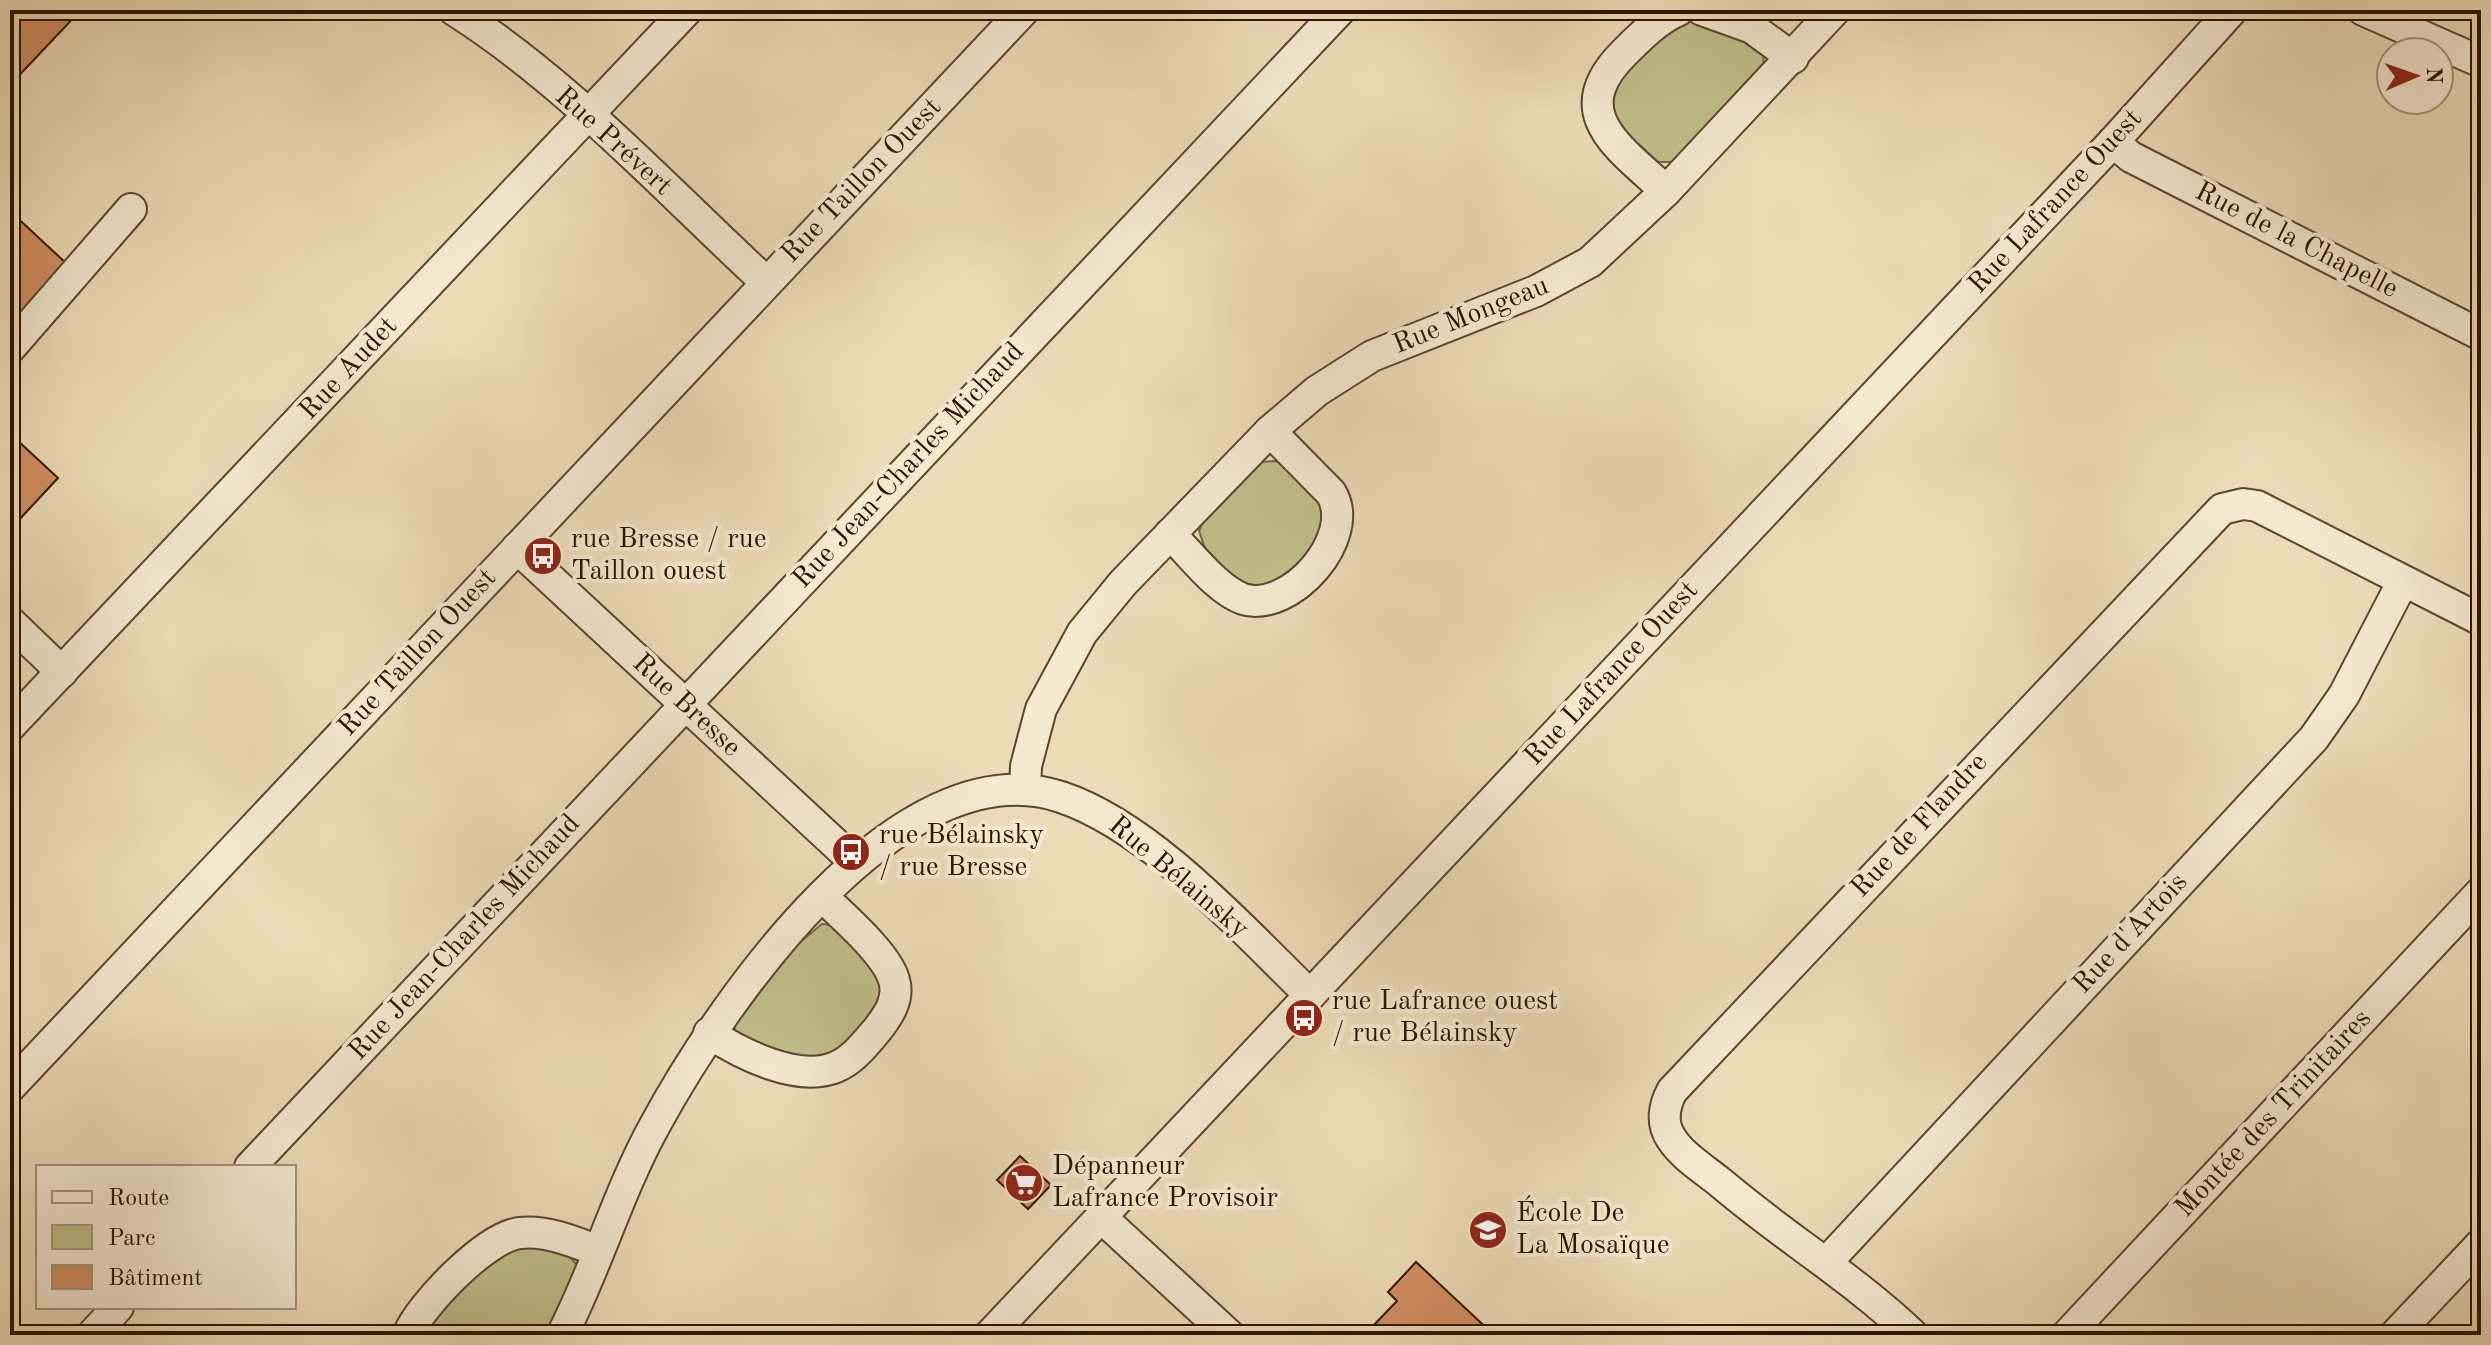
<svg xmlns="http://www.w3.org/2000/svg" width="2491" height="1345" font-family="'Old Standard TT',serif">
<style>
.green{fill:#bfbe89;stroke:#766944;stroke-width:2}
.building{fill:#d18e62;stroke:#2c1400;stroke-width:2}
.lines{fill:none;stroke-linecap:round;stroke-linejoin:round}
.minor-casing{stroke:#5c462e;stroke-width:34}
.minor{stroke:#f3e8d0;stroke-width:30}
.labels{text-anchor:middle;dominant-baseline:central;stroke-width:8;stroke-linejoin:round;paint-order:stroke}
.street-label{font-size:28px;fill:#2c1400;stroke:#f3e8d0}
.poi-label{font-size:28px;fill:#2c1400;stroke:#f3e8d0;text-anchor:start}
</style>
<rect width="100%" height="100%" fill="#ecdbb7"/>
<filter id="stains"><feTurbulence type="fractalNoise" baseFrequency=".0025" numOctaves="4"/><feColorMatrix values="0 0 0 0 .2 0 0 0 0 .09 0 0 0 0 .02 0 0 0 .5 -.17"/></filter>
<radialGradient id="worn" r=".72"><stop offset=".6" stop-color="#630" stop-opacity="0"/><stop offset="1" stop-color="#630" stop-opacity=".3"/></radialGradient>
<g class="green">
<path d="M1682,22C1712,19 1741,36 1763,55L1764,64L1673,162H1658L1612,120L1611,87L1665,32Z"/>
<polygon points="1276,461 1285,465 1323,506 1322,541 1277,585 1242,587 1206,551 1199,531 1205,518 1260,462"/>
<path d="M822,924C846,924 870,966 884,983C883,1003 874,1012 862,1026C856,1034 849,1045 841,1050C808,1071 765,1048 735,1031L734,1023L792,949Z"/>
<polygon points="535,1244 569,1256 578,1266 547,1335 423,1335 474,1274 498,1254"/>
</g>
<g class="building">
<polygon points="10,10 81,10 10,85"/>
<polygon points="10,211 68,265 10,325"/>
<polygon points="17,440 58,478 17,522 10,515 10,448"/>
<polygon points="1020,1156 1051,1185 1028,1209 997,1180"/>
<polygon points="1416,1262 1494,1335 1379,1335 1371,1328 1397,1301 1388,1292"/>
</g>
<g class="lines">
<defs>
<g id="minor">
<path d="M454,10C569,83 666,190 766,282"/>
<polyline points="1702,10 1752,28 1793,58"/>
<polyline points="2363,10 2481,62"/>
<polyline points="2113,142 2131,157 2481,335"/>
<path d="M1666,191C1619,147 1563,113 1625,52C1641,36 1658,19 1679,10"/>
<polyline points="10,348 131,209"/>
<path d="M1170,534C1191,554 1216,589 1243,599C1290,614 1358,537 1331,493L1270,431"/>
<polyline points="517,548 856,863"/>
<polyline points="10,622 62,672"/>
<polyline points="10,726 687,10"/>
<polyline points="1025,790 1026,766 1041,709 1082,633 1123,583 1270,431 1317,391 1372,356 1536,291 1590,262 1666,191 1835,10"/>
<path d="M709,1033C741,1054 798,1083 836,1067C853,1060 865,1044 877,1030C888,1016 900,999 894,980C887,954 843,917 823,897"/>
<polyline points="10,1087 1024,10"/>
<polyline points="250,1167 1340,10"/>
<polyline points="1101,1217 1229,1335"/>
<polyline points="1826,1263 2314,738 2344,695 2403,581"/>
<polyline points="92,1335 118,1307"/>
<path d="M408,1335C420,1305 487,1236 520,1233C546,1230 575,1242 598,1251"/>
<path d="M562,1335C597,1267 618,1192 655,1125C720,1005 899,743 1061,797C1151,827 1242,929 1310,995"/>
<polyline points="990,1335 2113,142 2232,10"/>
<path d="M1913,1335C1853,1278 1783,1236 1721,1183C1705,1170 1682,1156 1671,1138C1661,1123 1664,1106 1672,1091L2222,509L2243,504L2257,506L2481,620"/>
<polyline points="2067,1335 2481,892"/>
<polyline points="2395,1335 2481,1244"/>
</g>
</defs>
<use href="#minor" class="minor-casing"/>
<use href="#minor" class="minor"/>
</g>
<defs>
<symbol id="bus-disc" viewBox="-11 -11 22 22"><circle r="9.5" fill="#8f2418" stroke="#f3e8d0"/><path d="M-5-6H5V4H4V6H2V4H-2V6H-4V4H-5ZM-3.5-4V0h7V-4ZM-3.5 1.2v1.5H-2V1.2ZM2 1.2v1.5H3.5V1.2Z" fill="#fff"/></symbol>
<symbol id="supermarket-disc" viewBox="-11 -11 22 22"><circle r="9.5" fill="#8f2418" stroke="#f3e8d0"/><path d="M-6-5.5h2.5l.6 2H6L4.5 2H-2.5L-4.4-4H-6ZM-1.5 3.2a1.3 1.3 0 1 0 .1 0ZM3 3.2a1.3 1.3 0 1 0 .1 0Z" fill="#fff"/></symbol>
<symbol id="school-disc" viewBox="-11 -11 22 22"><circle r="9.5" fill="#8f2418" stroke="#f3e8d0"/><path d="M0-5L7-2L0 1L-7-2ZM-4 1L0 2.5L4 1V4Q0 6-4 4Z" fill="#fff"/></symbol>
</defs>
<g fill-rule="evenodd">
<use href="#bus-disc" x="521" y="534" width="44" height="44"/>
<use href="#bus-disc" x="829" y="830" width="44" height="44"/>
<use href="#bus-disc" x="1282" y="996" width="44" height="44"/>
<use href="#supermarket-disc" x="1002" y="1161" width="44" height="44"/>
<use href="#school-disc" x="1466" y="1208" width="44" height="44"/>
</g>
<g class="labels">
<g class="street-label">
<text transform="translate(613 142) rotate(42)">Rue Prévert</text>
<text transform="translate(862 181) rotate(-46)">Rue Taillon Ouest</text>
<text transform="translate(2056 202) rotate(-47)">Rue Lafrance Ouest</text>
<text transform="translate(2296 241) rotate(27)">Rue de la Chapelle</text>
<text transform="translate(1471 316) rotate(-22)">Rue Mongeau</text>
<text transform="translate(349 369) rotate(-47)">Rue Audet</text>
<text transform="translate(909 466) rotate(-47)">Rue Jean-Charles Michaud</text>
<text transform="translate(418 653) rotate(-47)">Rue Taillon Ouest</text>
<text transform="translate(1612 674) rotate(-47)">Rue Lafrance Ouest</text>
<text transform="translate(686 706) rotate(43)">Rue Bresse</text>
<text transform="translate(1920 826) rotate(-47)">Rue de Flandre</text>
<text transform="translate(1178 878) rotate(40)">Rue Bélainsky</text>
<text transform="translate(2131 934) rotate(-47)">Rue d'Artois</text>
<text transform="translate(465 938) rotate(-47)">Rue Jean-Charles Michaud</text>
<text transform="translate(2274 1114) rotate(-47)">Montée des Trinitaires</text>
</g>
<g class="poi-label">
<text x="571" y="540">rue Bresse / rue<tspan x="571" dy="32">Taillon ouest</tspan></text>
<text x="879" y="836">rue Bélainsky<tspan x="879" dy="32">/ rue Bresse</tspan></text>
<text x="1332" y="1002">rue Lafrance ouest<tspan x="1332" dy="32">/ rue Bélainsky</tspan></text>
<text x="1052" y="1167">Dépanneur<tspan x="1052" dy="32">Lafrance Provisoir</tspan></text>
<text x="1516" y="1214">École De<tspan x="1516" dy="32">La Mosaïque</tspan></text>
</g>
</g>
<rect width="2491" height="1345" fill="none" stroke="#ecdbb7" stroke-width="40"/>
<rect x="12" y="12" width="2467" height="1321" fill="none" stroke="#2c1400" stroke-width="4"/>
<rect x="20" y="20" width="2451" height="1305" fill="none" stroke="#2c1400" stroke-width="2"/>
<rect x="36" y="1165" width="260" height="144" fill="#f3e8d0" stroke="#a3937d" stroke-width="2"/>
<rect x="52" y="1191" width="40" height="12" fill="#f3e8d0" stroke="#a3937d" stroke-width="2"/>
<text x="108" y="1205" font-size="24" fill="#2c1400">Route</text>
<rect x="52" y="1225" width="40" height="24" fill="#bfbe89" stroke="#a3937d" stroke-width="2"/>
<text x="108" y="1245" font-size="24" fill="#2c1400">Parc</text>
<rect x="52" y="1265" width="40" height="24" fill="#d18e62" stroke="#a3937d" stroke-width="2"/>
<text x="108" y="1285" font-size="24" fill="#2c1400">Bâtiment</text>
<g transform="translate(2415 76) rotate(88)"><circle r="38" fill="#f3e8d0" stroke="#a3937d" stroke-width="2"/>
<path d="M0-6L14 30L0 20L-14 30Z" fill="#8f2418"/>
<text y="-12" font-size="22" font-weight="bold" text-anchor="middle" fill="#2c1400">N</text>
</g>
<rect width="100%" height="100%" filter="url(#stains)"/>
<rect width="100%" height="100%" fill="url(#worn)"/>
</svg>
